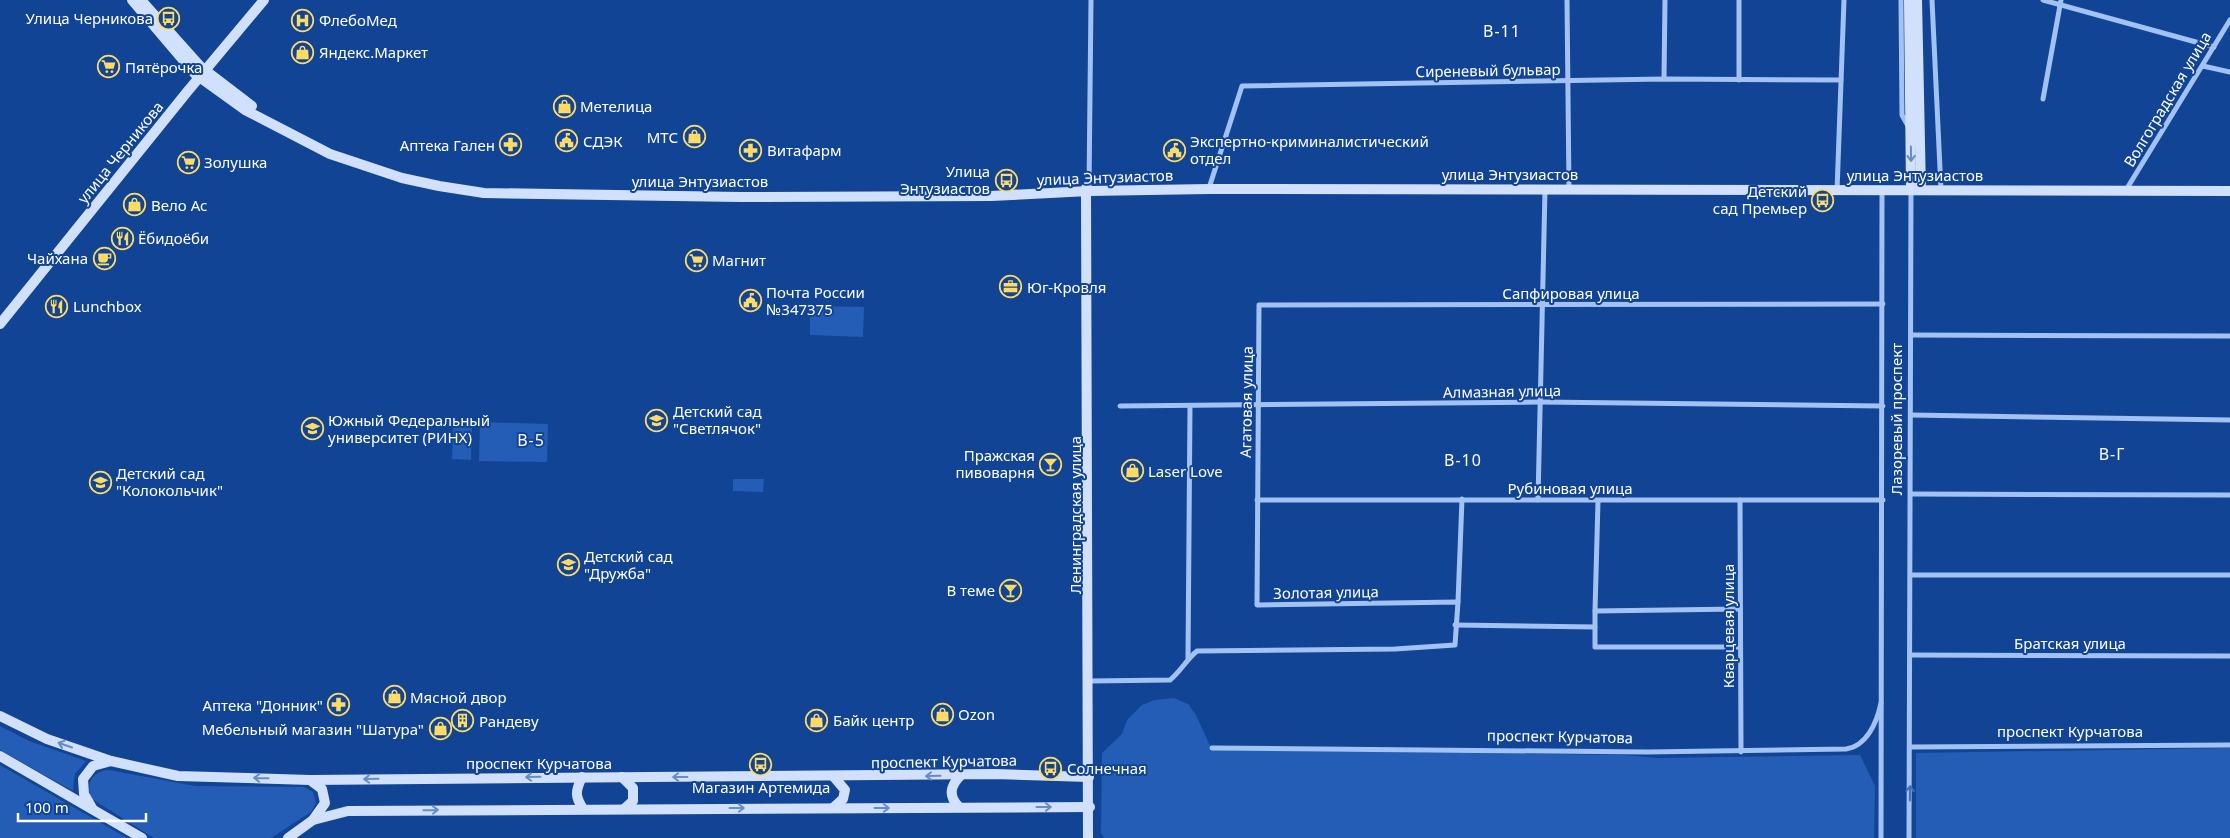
<svg xmlns="http://www.w3.org/2000/svg" width="2230" height="838" font-family="'Noto Sans',sans-serif">
<style>
.green{fill:#245db5}
.lines{fill:none;stroke-linecap:round;stroke-linejoin:round}
.street{stroke:#a1c2f3;stroke-width:5}
.secondary{stroke:#d1e1fd;stroke-width:10}
.oneway{stroke:#688bc4}
.oneway2{stroke:#4470b7}
.labels{text-anchor:middle;dominant-baseline:central;stroke-width:4;stroke-linejoin:round;paint-order:stroke}
.poi-label{font-size:15px;fill:#fff;stroke:#124496;text-anchor:start}
.street-label{font-size:15px;fill:#fff;stroke:#124496}
.neighbourhood-label{font-size:16px;letter-spacing:1px;fill:#fff;stroke:#124496}
</style>
<rect width="100%" height="100%" fill="#124496"/>
<g class="green">
<polygon points="810,306 864,307 863,337 810,335"/>
<polygon points="480,422 548,424 547,462 479,461"/>
<polygon points="453,427 472,427 471,460 452,459"/>
<polygon points="733,479 764,479 763,492 733,491"/>
<polygon points="1174,698 1188,704 1196,715 1212,750 1624,755 1658,758 1860,755 1875,786 1874,838 1104,838 1101,833 1102,753 1122,734 1127,720 1142,705 1154,700"/>
<polygon points="0,726 29,741 86,761 75,774 73,791 0,750"/>
<polygon points="2230,748 2230,838 1916,838 1916,753"/>
<polygon points="0,765 127,838 0,838"/>
<path d="M109,770L195,786L304,787L313,792L316,803L311,812L271,838H154L92,799C85,784 92,771 109,770Z"/>
</g>
<g class="lines">
<g class="street">
<polyline points="1567,0 1569,189"/>
<polyline points="1739,0 1739,80"/>
<polyline points="1901,0 1902,115 1908,126"/>
<polyline points="1932,0 1941,190"/>
<polyline points="2043,0 2214,47"/>
<polyline points="2203,66 2230,72"/>
<polyline points="1664,79 1665,0"/>
<polyline points="2043,99 2061,0"/>
<polyline points="1209,188 1242,86 1664,79 1841,80"/>
<polyline points="1089,189 1091,0"/>
<polyline points="2126,190 2230,20"/>
<polyline points="1837,191 1844,0"/>
<polyline points="1912,335 2230,336"/>
<polyline points="1120,406 1540,402 1883,406"/>
<polyline points="1911,415 2230,420"/>
<polyline points="1911,494 2230,495"/>
<polyline points="1257,500 1883,500"/>
<polyline points="1538,500 1545,190"/>
<polyline points="1740,500 1741,752"/>
<polyline points="1598,501 1595,611 1740,609"/>
<polyline points="1911,575 2230,575"/>
<polyline points="1458,602 1462,499"/>
<polyline points="1595,611 1595,647 1740,647"/>
<polyline points="1455,625 1595,627"/>
<polyline points="1910,655 2230,656"/>
<polyline points="1188,658 1190,407"/>
<path d="M1090,681L1170,680C1181,671 1186,660 1197,651L1395,649L1455,645L1458,602L1257,605L1259,305L1883,304"/>
<polyline points="1910,747 2230,745"/>
<path d="M1212,748L1647,752L1846,749C1867,746 1877,722 1881,703"/>
<polyline points="1881,838 1882,191"/>
<polyline points="1909,838 1911,190"/>
</g>
<g class="secondary">
<polyline points="132,0 195,74 245,110 330,154 402,178 439,186 484,193 740,197 991,196 1089,191 1209,189 2230,191"/>
<polyline points="141,0 201,67 252,106"/>
<polyline points="1909,0 1911,190"/>
<polyline points="1917,0 1921,190"/>
<polyline points="1086,188 1088,838"/>
<polyline points="0,324 187,92 264,0"/>
<polyline points="0,716 47,739 111,761 178,776 310,780 995,774 1089,777"/>
<polyline points="0,756 142,838"/>
<path d="M582,777C575,792 575,796 583,809"/>
<polyline points="622,777 633,788 633,801 624,809"/>
<polyline points="310,780 322,789 325,803 313,820"/>
<path d="M959,807C948,796 950,786 961,775"/>
<polyline points="92,808 84,794 83,779 93,766 111,761"/>
<polyline points="833,808 843,799 845,790 834,777"/>
<polyline points="288,838 313,820 348,811 1090,807"/>
</g>
</g>
<defs><path id="oneway-shaft" d="M-6 0H5M1.5-3L5.5 0L1.5 3" fill="none" stroke-width="1.6" stroke-linecap="round" stroke-linejoin="round" transform="scale(1.25)"/></defs>
<g class="oneway">
<use href="#oneway-shaft" transform="translate(1911 154) rotate(89)"/>
<use href="#oneway-shaft" transform="translate(65 745) rotate(-161)"/>
<use href="#oneway-shaft" transform="translate(933 776) rotate(179)"/>
<use href="#oneway-shaft" transform="translate(533 777) rotate(179)"/>
<use href="#oneway-shaft" transform="translate(680 777) rotate(180)"/>
<use href="#oneway-shaft" transform="translate(261 778) rotate(-179)"/>
<use href="#oneway-shaft" transform="translate(371 779) rotate(179)"/>
<use href="#oneway-shaft" transform="translate(1044 807)"/>
<use href="#oneway-shaft" transform="translate(737 808)"/>
<use href="#oneway-shaft" transform="translate(882 808)"/>
<use href="#oneway-shaft" transform="translate(431 810) rotate(-1)"/>
</g>
<use class="oneway2" href="#oneway-shaft" transform="translate(1910 793) rotate(-89)"/>
<defs>
<symbol id="bus-ring" viewBox="-11 -11 22 22"><circle r="9.5" fill="#124496" stroke="#ffdb64" stroke-width="1.5"/><path d="M-5-6H5V4H4V6H2V4H-2V6H-4V4H-5ZM-3.5-4V0h7V-4ZM-3.5 1.2v1.5H-2V1.2ZM2 1.2v1.5H3.5V1.2Z" fill="#ffdb64"/></symbol>
<symbol id="hospital-ring" viewBox="-11 -11 22 22"><circle r="9.5" fill="#124496" stroke="#ffdb64" stroke-width="1.5"/><path d="M-5-5h3v3.5h4V-5h3V5h-3V1.5h-4V5h-3Z" fill="#ffdb64"/></symbol>
<symbol id="shop-ring" viewBox="-11 -11 22 22"><circle r="9.5" fill="#124496" stroke="#ffdb64" stroke-width="1.5"/><path d="M-5-2.5h2.3a2.7 3.5 0 0 1 5.4 0H5L5.5 6h-11ZM-1.5-2.5h3a1.5 2.3 0 0 0-3 0Z" fill="#ffdb64"/></symbol>
<symbol id="supermarket-ring" viewBox="-11 -11 22 22"><circle r="9.5" fill="#124496" stroke="#ffdb64" stroke-width="1.5"/><path d="M-6-5.5h2.5l.6 2H6L4.5 2H-2.5L-4.4-4H-6ZM-1.5 3.2a1.3 1.3 0 1 0 .1 0ZM3 3.2a1.3 1.3 0 1 0 .1 0Z" fill="#ffdb64"/></symbol>
<symbol id="civic-ring" viewBox="-11 -11 22 22"><circle r="9.5" fill="#124496" stroke="#ffdb64" stroke-width="1.5"/><path d="M-.6-6.5H3V-4.5H.6V-3L4-1V1h2V6H-6V1h2V-1L-.6-3ZM-1.2 2.5V6h2.4V2.5Z" fill="#ffdb64"/></symbol>
<symbol id="pharmacy-ring" viewBox="-11 -11 22 22"><circle r="9.5" fill="#124496" stroke="#ffdb64" stroke-width="1.5"/><path d="M-2-6h4v4h4v4h-4v4h-4v-4h-4v-4h4Z" fill="#ffdb64"/></symbol>
<symbol id="restaurant-ring" viewBox="-11 -11 22 22"><circle r="9.5" fill="#124496" stroke="#ffdb64" stroke-width="1.5"/><path d="M-5-6h1v4h1v-4h1v4h1v-4h1v5L-1.5 .5V6h-2V.5L-5-1ZM5-6V6H3V1.5H1.5Q1.5-4 5-6Z" fill="#ffdb64"/></symbol>
<symbol id="cafe-ring" viewBox="-11 -11 22 22"><circle r="9.5" fill="#124496" stroke="#ffdb64" stroke-width="1.5"/><path d="M-5.5-4.5H6V0H3Q3 3.5 0 3.5H-2.5Q-5.5 3.5-5.5 0ZM3-3.2v2h1.7v-2ZM-6 4.5H4V6H-6Z" fill="#ffdb64"/></symbol>
<symbol id="office-ring" viewBox="-11 -11 22 22"><circle r="9.5" fill="#124496" stroke="#ffdb64" stroke-width="1.5"/><path d="M-6-3h4V-5.5h4V-3h4V5H-6ZM-1-4.5V-3h2v-1.5ZM-6 0V1H6V0Z" fill="#ffdb64"/></symbol>
<symbol id="school-ring" viewBox="-11 -11 22 22"><circle r="9.5" fill="#124496" stroke="#ffdb64" stroke-width="1.5"/><path d="M0-5L7-2L0 1L-7-2ZM-4 1L0 2.5L4 1V4Q0 6-4 4Z" fill="#ffdb64"/></symbol>
<symbol id="university-ring" viewBox="-11 -11 22 22"><circle r="9.5" fill="#124496" stroke="#ffdb64" stroke-width="1.5"/><path d="M0-5L7-2L0 1L-7-2ZM-4 1L0 2.5L4 1V4Q0 6-4 4Z" fill="#ffdb64"/></symbol>
<symbol id="bar-ring" viewBox="-11 -11 22 22"><circle r="9.5" fill="#124496" stroke="#ffdb64" stroke-width="1.5"/><path d="M-6-5H6L.8 .8V4.5H3.5V6h-7V4.5H-.8V.8Z" fill="#ffdb64"/></symbol>
<symbol id="building-ring" viewBox="-11 -11 22 22"><circle r="9.5" fill="#124496" stroke="#ffdb64" stroke-width="1.5"/><path d="M-4-6H4V6H1V3H-1V6H-4ZM-2.5-4.3h1.7v1.8h-1.7ZM.8-4.3h1.7v1.8H.8ZM-2.5-1h1.7V.8h-1.7ZM.8-1h1.7V.8H.8Z" fill="#ffdb64"/></symbol>
</defs>
<g fill-rule="evenodd">
<use href="#bus-ring" x="156" y="6" width="25" height="25"/>
<use href="#hospital-ring" x="290" y="8" width="25" height="25"/>
<use href="#shop-ring" x="290" y="40" width="25" height="25"/>
<use href="#supermarket-ring" x="96" y="54" width="25" height="25"/>
<use href="#shop-ring" x="552" y="94" width="25" height="25"/>
<use href="#shop-ring" x="682" y="124" width="25" height="25"/>
<use href="#civic-ring" x="554" y="128" width="25" height="25"/>
<use href="#pharmacy-ring" x="498" y="132" width="25" height="25"/>
<use href="#pharmacy-ring" x="738" y="138" width="25" height="25"/>
<use href="#civic-ring" x="1162" y="138" width="25" height="25"/>
<use href="#supermarket-ring" x="176" y="150" width="25" height="25"/>
<use href="#bus-ring" x="994" y="168" width="25" height="25"/>
<use href="#bus-ring" x="1810" y="188" width="25" height="25"/>
<use href="#shop-ring" x="122" y="192" width="25" height="25"/>
<use href="#restaurant-ring" x="110" y="226" width="25" height="25"/>
<use href="#cafe-ring" x="92" y="246" width="25" height="25"/>
<use href="#supermarket-ring" x="684" y="248" width="25" height="25"/>
<use href="#office-ring" x="998" y="274" width="25" height="25"/>
<use href="#civic-ring" x="738" y="288" width="25" height="25"/>
<use href="#restaurant-ring" x="44" y="294" width="25" height="25"/>
<use href="#school-ring" x="644" y="408" width="25" height="25"/>
<use href="#university-ring" x="300" y="416" width="25" height="25"/>
<use href="#bar-ring" x="1038" y="452" width="25" height="25"/>
<use href="#shop-ring" x="1120" y="458" width="25" height="25"/>
<use href="#school-ring" x="88" y="470" width="25" height="25"/>
<use href="#school-ring" x="556" y="552" width="25" height="25"/>
<use href="#bar-ring" x="998" y="578" width="25" height="25"/>
<use href="#shop-ring" x="382" y="684" width="25" height="25"/>
<use href="#pharmacy-ring" x="326" y="692" width="25" height="25"/>
<use href="#shop-ring" x="930" y="702" width="25" height="25"/>
<use href="#shop-ring" x="804" y="708" width="25" height="25"/>
<use href="#building-ring" x="450" y="708" width="25" height="25"/>
<use href="#shop-ring" x="428" y="716" width="25" height="25"/>
<use href="#bus-ring" x="748" y="752" width="25" height="25"/>
<use href="#bus-ring" x="1038" y="756" width="25" height="25"/>
</g>
<g class="labels">
<g class="poi-label">
<text x="153" y="18" text-anchor="end">Улица Черникова</text>
<text x="319" y="20">ФлебоМед</text>
<text x="319" y="52">Яндекс.Маркет</text>
<text x="125" y="67">Пятёрочка</text>
<text x="580" y="106">Метелица</text>
<text x="678" y="137" text-anchor="end">МТС</text>
<text x="583" y="141">СДЭК</text>
<text x="1190" y="141">Экспертно-криминалистический<tspan x="1190" dy="17">отдел</tspan></text>
<text x="495" y="145" text-anchor="end">Аптека Гален</text>
<text x="767" y="150">Витафарм</text>
<text x="204" y="162">Золушка</text>
<text x="990" y="171" text-anchor="end">Улица<tspan x="990" dy="17">Энтузиастов</tspan></text>
<text x="1807" y="191" text-anchor="end">Детский<tspan x="1807" dy="17">сад Премьер</tspan></text>
<text x="151" y="205">Вело Ас</text>
<text x="138" y="238">Ёбидоёби</text>
<text x="88" y="258" text-anchor="end">Чайхана</text>
<text x="712" y="260">Магнит</text>
<text x="1027" y="287">Юг-Кровля</text>
<text x="766" y="292">Почта России<tspan x="766" dy="17">№347375</tspan></text>
<text x="73" y="306">Lunchbox</text>
<text x="673" y="411">Детский сад<tspan x="673" dy="17">"Светлячок"</tspan></text>
<text x="328" y="420">Южный Федеральный<tspan x="328" dy="17">университет (РИНХ)</tspan></text>
<text x="1035" y="455" text-anchor="end">Пражская<tspan x="1035" dy="17">пивоварня</tspan></text>
<text x="1148" y="471">Laser Love</text>
<text x="116" y="473">Детский сад<tspan x="116" dy="17">"Колокольчик"</tspan></text>
<text x="584" y="556">Детский сад<tspan x="584" dy="17">"Дружба"</tspan></text>
<text x="995" y="590" text-anchor="end">В теме</text>
<text x="410" y="697">Мясной двор</text>
<text x="323" y="705" text-anchor="end">Аптека "Донник"</text>
<text x="958" y="714">Ozon</text>
<text x="833" y="720">Байк центр</text>
<text x="479" y="721">Рандеву</text>
<text x="424" y="729" text-anchor="end">Мебельный магазин "Шатура"</text>
<text x="1067" y="768">Солнечная</text>
<text x="761" y="787" text-anchor="middle">Магазин Артемида</text>
</g>
<g class="street-label">
<text transform="translate(1488 70) rotate(-1)">Сиреневый бульвар</text>
<text transform="translate(2167 99) rotate(-59)">Волгоградская улица</text>
<text transform="translate(120 152) rotate(-51)">улица Черникова</text>
<text x="1510" y="174">улица Энтузиастов</text>
<text x="1915" y="175">улица Энтузиастов</text>
<text transform="translate(1105 177) rotate(-2)">улица Энтузиастов</text>
<text x="700" y="181">улица Энтузиастов</text>
<text x="1571" y="293">Сапфировая улица</text>
<text transform="translate(1502 391) rotate(-1)">Алмазная улица</text>
<text transform="translate(1246 402) rotate(-89)">Агатовая улица</text>
<text transform="translate(1896 419) rotate(-90)">Лазоревый проспект</text>
<text x="1570" y="488">Рубиновая улица</text>
<text transform="translate(1075 515) rotate(-90)">Ленинградская улица</text>
<text transform="translate(1326 592) rotate(-1)">Золотая улица</text>
<text transform="translate(1728 626) rotate(-90)">Кварцевая улица</text>
<text x="2070" y="643">Братская улица</text>
<text x="2070" y="731">проспект Курчатова</text>
<text transform="translate(1560 736) rotate(1)">проспект Курчатова</text>
<text transform="translate(944 761) rotate(-1)">проспект Курчатова</text>
<text x="539" y="763">проспект Курчатова</text>
</g>
<g class="neighbourhood-label">
<text x="1502" y="31">В-11</text>
<text x="531" y="440">В-5</text>
<text x="2112" y="454">В-Г</text>
<text x="1463" y="460">В-10</text>
</g>
</g>
<path d="M18 813v8h128v-8" fill="none" stroke="#ffffff" stroke-width="2.5"/>
<text x="25" y="813" font-size="15" fill="#ffffff" stroke="#124496" stroke-width="4" paint-order="stroke">100 m</text>
</svg>
